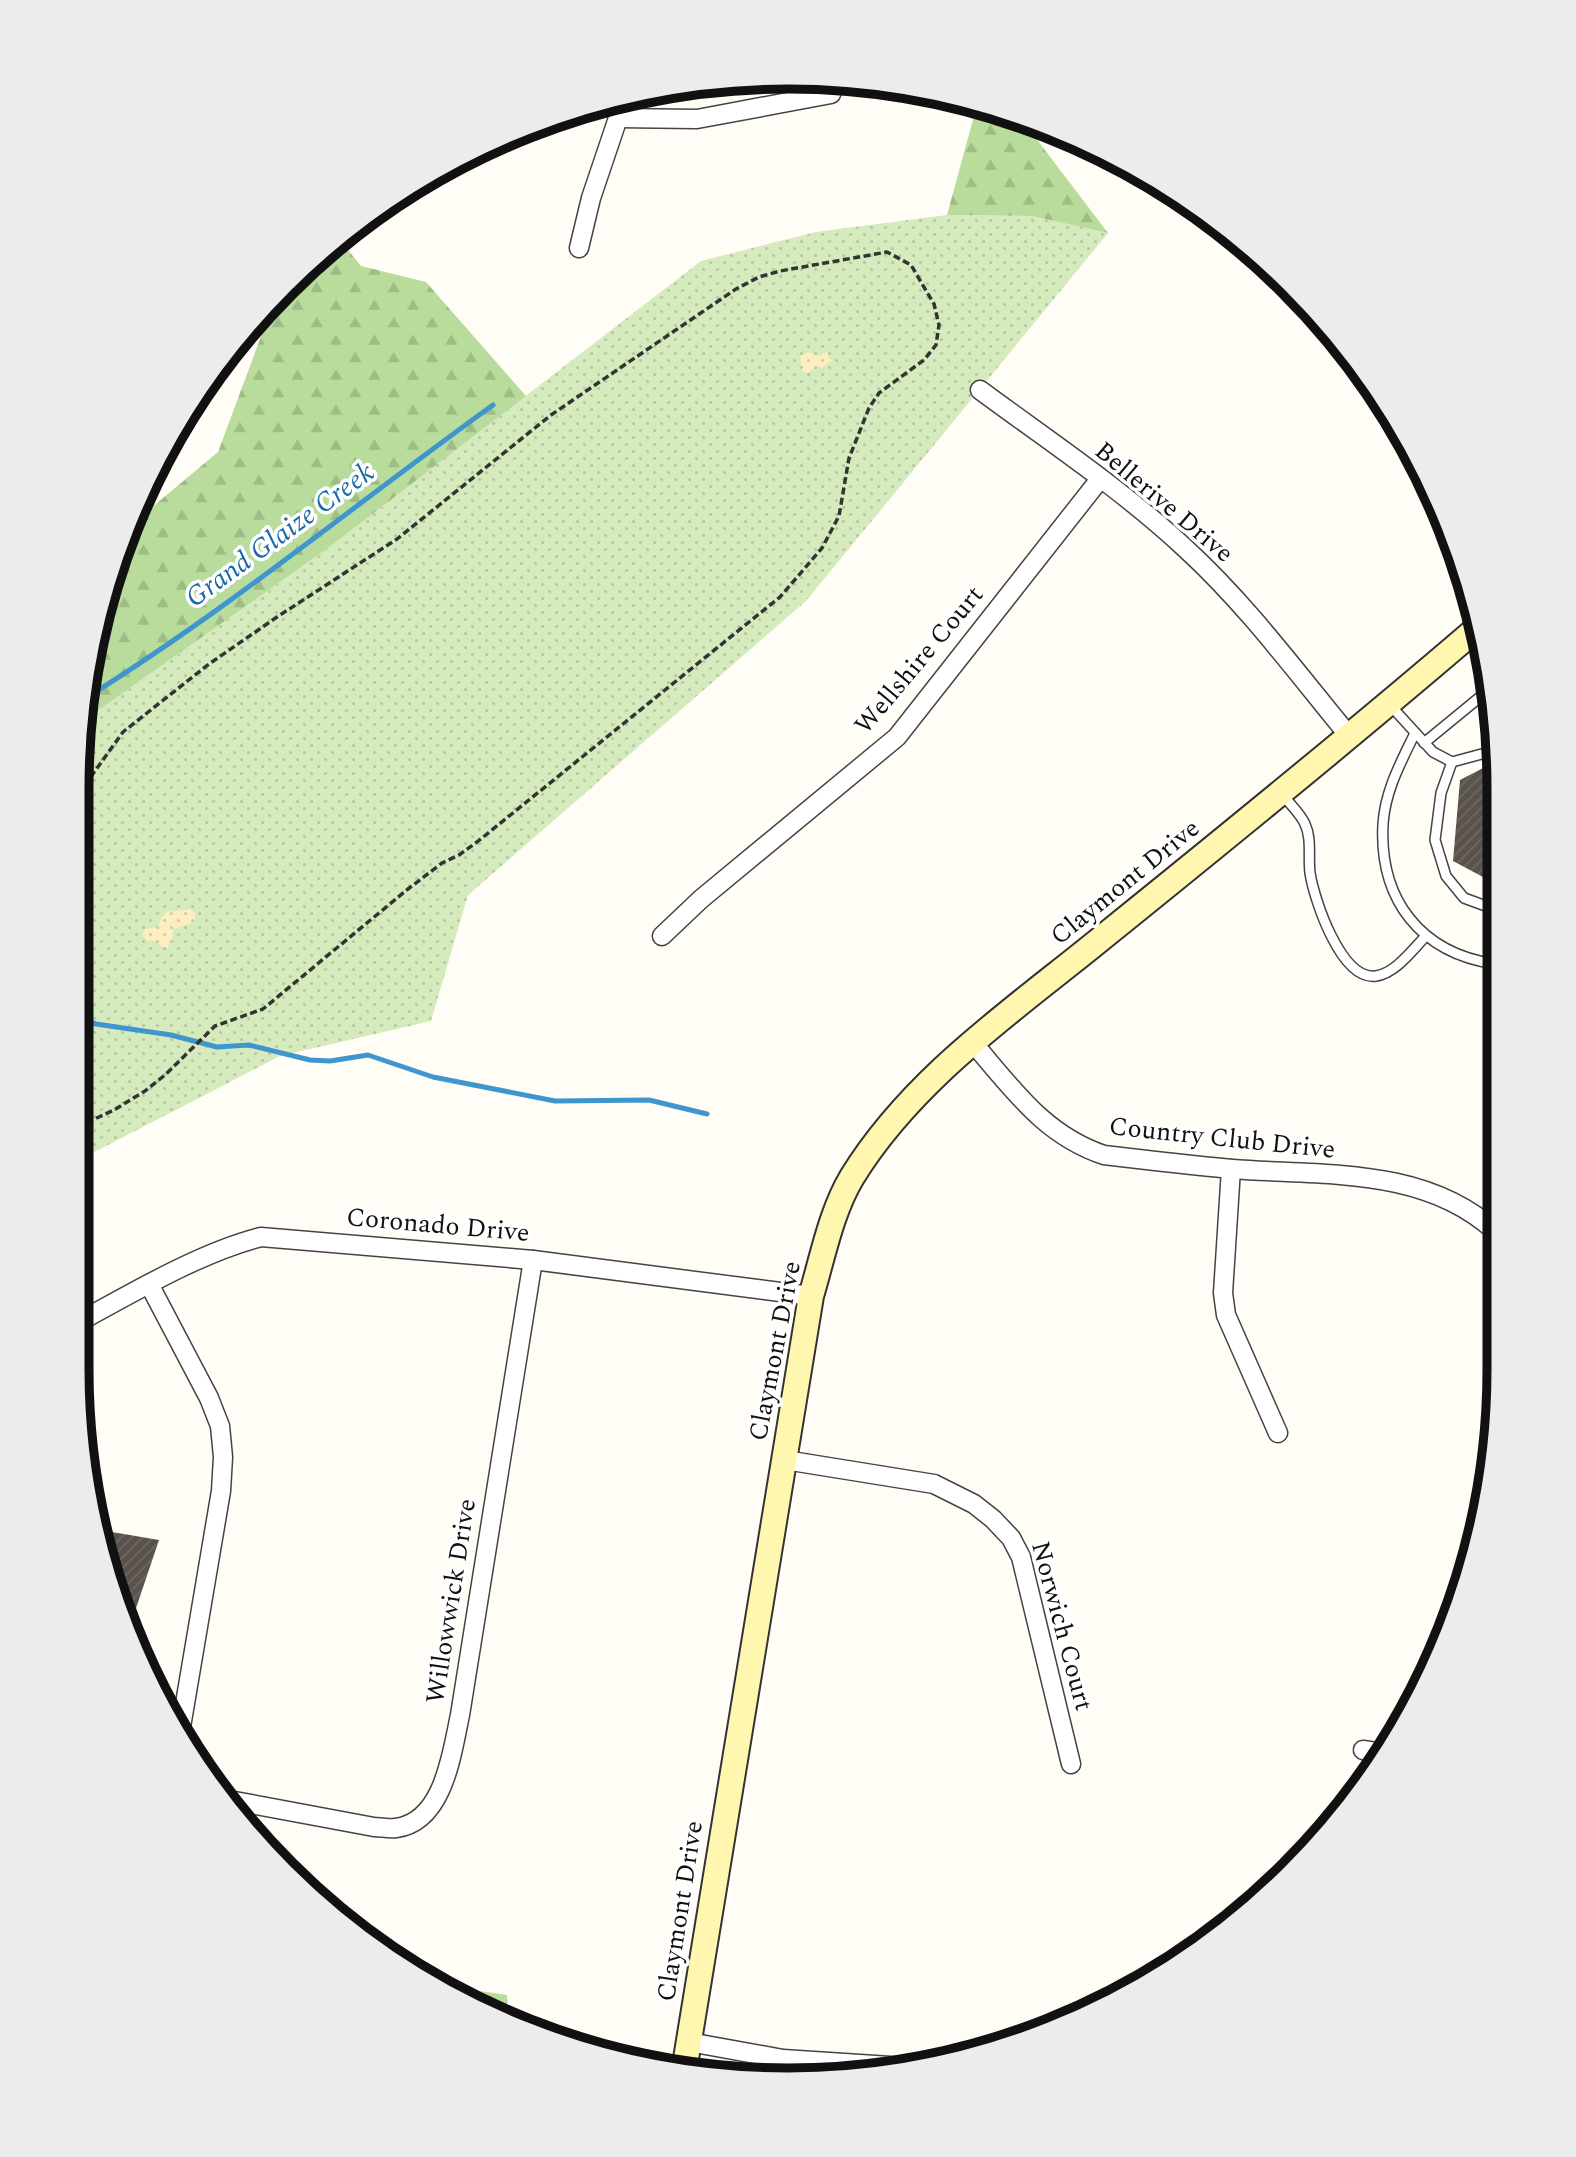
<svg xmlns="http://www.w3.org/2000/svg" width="1576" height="2157" font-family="Spectral,serif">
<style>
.grass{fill:url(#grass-dots)}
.forest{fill:url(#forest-firs)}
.sand{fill:url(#sand-dots)}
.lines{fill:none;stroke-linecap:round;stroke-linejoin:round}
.stream{stroke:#3f96cf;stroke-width:5}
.building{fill:url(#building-hatch)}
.lane-casing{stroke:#444;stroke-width:12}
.street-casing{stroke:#444;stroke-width:21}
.secondary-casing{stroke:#333;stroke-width:28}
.path{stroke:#333;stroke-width:3.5;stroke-dasharray:7 3.5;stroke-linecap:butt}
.lane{stroke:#fff;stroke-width:9}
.street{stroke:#fff;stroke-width:18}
.secondary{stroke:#fff6b0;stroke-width:24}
.labels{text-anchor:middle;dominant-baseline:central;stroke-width:7;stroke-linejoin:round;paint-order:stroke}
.street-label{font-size:26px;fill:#111;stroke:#fff}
.water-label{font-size:28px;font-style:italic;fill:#1768a6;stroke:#fff}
.rim{fill:none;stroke:#111;stroke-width:9}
</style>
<defs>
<pattern id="grass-dots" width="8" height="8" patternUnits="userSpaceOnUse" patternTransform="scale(1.75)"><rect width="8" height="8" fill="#d5ebbd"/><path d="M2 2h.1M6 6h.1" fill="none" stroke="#b6c8a1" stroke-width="1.8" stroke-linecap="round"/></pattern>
<pattern id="forest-firs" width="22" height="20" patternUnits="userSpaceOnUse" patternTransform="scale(1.75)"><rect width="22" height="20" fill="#b9dc9c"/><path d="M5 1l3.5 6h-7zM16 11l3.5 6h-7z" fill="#9ebc85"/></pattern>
<pattern id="sand-dots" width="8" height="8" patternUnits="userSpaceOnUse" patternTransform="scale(1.75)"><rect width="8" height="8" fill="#fbeec1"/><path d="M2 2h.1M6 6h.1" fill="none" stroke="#d6cba5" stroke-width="1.8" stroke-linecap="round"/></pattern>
<pattern id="building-hatch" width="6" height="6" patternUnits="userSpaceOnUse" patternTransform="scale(1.75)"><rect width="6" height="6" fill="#5a524d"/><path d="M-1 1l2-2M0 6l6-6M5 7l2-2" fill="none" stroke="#6d6662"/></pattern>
</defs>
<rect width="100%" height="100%" fill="#fffdf5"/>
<polygon class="grass" points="947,215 1032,216 1108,233 806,601 468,895 431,1021 280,1056 77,1161 77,788 86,719 327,549 701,261 816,232"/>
<g class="forest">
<polygon points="977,105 1019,116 1108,233 1032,216 947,215"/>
<polygon points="339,239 361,266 426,282 526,396 327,549 86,719 101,604 127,528 218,452 275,299"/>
<polygon points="460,1988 507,1995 508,2021 474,2007 455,1994"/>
</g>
<g class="sand">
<polygon points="808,352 818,356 827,352 832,361 823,367 818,366 808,373 802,371 800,356"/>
<polygon points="190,909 195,913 195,920 188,925 173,929 172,941 167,948 162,947 156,941 146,940 142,935 145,929 158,927 161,918 167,912"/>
</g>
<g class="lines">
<g class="stream">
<path d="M89,696C230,608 358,502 493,405"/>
<polyline points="77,1018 96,1024 171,1035 217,1047 249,1045 310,1060 330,1061 368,1055 433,1077 555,1101 649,1100 707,1114"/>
</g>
</g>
<g class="building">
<polygon points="1487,766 1493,770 1494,871 1483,877 1453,861 1460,780"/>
<polygon points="112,1532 159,1540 128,1632 107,1570"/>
</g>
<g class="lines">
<defs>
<g id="lane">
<polyline points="1390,705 1433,752 1452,762 1489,752 1493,749"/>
<path d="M1415,733C1401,762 1385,791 1383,824C1379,899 1420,953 1495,964"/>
<polyline points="1424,743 1491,688"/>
<polyline points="1452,762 1441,793 1435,840 1446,876 1464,898 1494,909"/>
<path d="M1282,794C1289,803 1301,814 1305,824C1312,839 1308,857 1310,873C1314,899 1341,981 1376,976C1396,973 1412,950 1426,936"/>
</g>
<g id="street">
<polyline points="618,118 697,119 831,94"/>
<polyline points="579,248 591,198 618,118 617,99"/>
<path d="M980,390C1049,441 1123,490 1186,549C1247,605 1297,673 1350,737"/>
<polyline points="662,936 701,899 897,737 1100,479"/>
<path d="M973,1043C1013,1089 1044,1135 1104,1155C1146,1160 1189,1165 1232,1169C1322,1176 1425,1166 1496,1232"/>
<polyline points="1231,1169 1223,1293 1226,1315 1278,1433"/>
<polyline points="149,1284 209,1398 220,1426 223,1457 221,1491 180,1733"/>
<path d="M77,1323C132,1293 201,1252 261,1237L533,1260L811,1296"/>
<polyline points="785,1460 934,1484 974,1504 993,1519 1011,1538 1021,1557 1071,1764"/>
<polyline points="1363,1750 1383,1753"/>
<path d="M229,1800L374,1827C381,1827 389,1829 396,1828C444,1822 452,1752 460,1715L533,1260"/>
<polyline points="689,2042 783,2059 906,2067"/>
</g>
<path id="secondary" d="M684,2071L811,1296C823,1256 831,1212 852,1177C914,1076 1018,1007 1108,933C1232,833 1355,733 1475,630"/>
</defs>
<use href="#lane" class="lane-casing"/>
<use href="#street" class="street-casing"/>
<use href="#secondary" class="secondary-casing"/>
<polyline class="path" points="77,1127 114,1110 145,1091 165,1075 215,1026 263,1009 408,889 442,863 459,855 477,842 780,597 822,548 839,516 849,458 869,408 879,393 924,360 936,345 939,325 934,304 911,265 887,252 780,271 759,277 736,289 551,415 397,539 277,617 209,664 123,732 77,796"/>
<use href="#lane" class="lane"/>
<use href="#street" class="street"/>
<use href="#secondary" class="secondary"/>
</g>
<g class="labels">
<g class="street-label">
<text transform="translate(1164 502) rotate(40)">Bellerive Drive</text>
<text transform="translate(919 660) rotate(-50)">Wellshire Court</text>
<text transform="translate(1125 882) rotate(-39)">Claymont Drive</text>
<text transform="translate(1222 1138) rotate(6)">Country Club Drive</text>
<text transform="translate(438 1225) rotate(5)">Coronado Drive</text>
<text transform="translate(775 1351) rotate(-79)">Claymont Drive</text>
<text transform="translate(451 1601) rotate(-81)">Willowwick Drive</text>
<text transform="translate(1062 1626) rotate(75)">Norwich Court</text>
<text transform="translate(680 1911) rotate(-81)">Claymont Drive</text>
</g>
<g class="water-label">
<text transform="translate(280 535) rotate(-36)">Grand Glaize Creek</text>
</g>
</g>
<path d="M0 0H1576V2157H0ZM788 89H788A699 699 0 0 1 1487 788V1369A699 699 0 0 1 788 2068H788A699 699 0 0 1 89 1369V788A699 699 0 0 1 788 89Z" fill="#ececec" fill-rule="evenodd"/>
<path class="rim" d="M788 89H788A699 699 0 0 1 1487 788V1369A699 699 0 0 1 788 2068H788A699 699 0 0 1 89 1369V788A699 699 0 0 1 788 89Z"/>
</svg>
